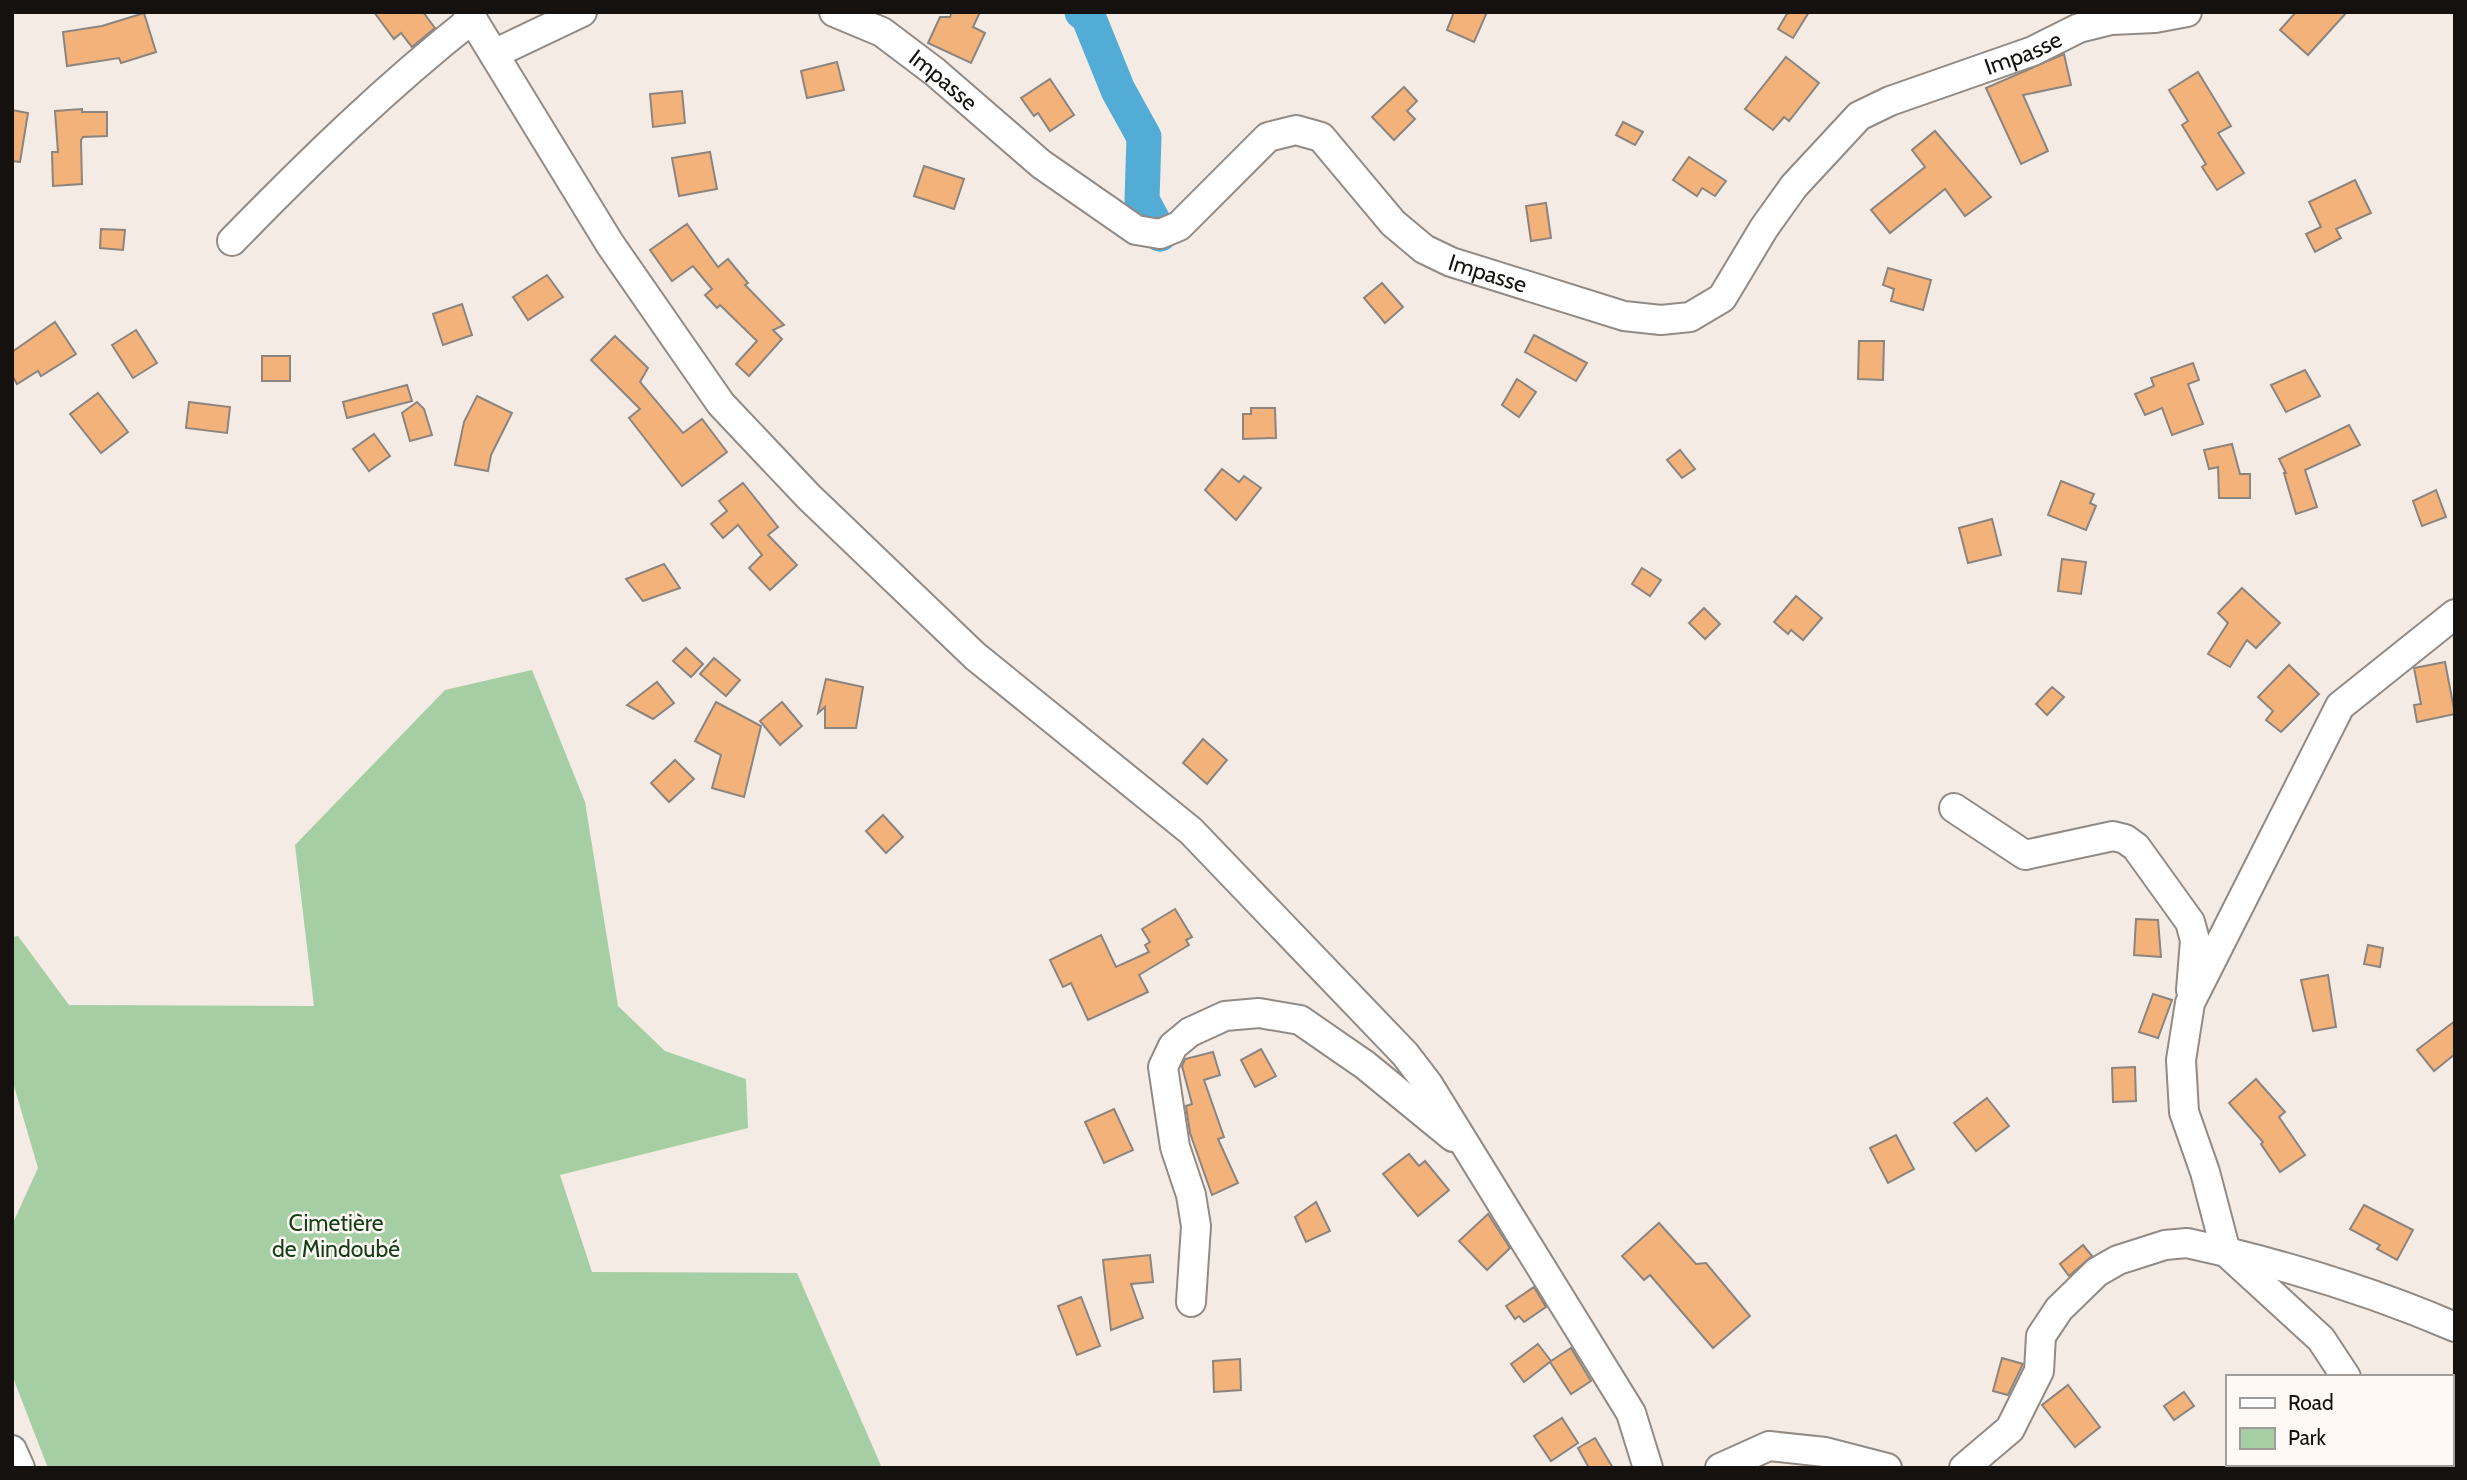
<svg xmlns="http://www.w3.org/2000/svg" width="2467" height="1480" font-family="Cabin,sans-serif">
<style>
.green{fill:#a5cea5}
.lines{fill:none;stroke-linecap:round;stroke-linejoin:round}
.river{stroke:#53acd6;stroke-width:35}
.building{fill:#f4b27b;stroke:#8c847e;stroke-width:2}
.minor-casing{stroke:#928a84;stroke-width:32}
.minor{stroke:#fff;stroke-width:28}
.labels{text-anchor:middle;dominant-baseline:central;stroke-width:5;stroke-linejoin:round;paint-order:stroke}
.street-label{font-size:23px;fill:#14110f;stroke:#fef9f5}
.park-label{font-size:23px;fill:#143e16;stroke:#fef9f5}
</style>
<rect width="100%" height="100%" fill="#f3ebe4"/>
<polygon class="green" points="532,670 585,802 618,1006 665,1051 746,1079 748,1128 560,1175 592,1272 797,1273 882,1468 48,1468 12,1375 12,1225 38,1168 12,1079 12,937 18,936 69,1005 314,1006 295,845 445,690"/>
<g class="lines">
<polyline class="river" points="1082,12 1088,16 1118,90 1144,137 1142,200 1160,234"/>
</g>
<g class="building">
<polygon points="374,12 423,12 435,28 412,47 401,33 394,39"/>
<polygon points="952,12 980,12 973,27 985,33 971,63 928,43 940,17 950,17"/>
<polygon points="1454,12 1487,12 1474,42 1447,30"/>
<polygon points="1788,12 1809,12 1793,38 1778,29"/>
<polygon points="2296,12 2347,12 2308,55 2280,30"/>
<polygon points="144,13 156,52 121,63 119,58 67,66 63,32 102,26"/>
<polygon points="2064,54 2071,85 2023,95 2048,151 2021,164 1986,88"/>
<polygon points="1786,57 1819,83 1789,121 1784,117 1773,130 1745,109"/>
<polygon points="837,62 844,90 807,98 801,71"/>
<polygon points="2198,72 2231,126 2218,133 2244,173 2217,190 2202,167 2206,164 2182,125 2188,121 2169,90"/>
<polygon points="1050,79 1074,115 1050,131 1038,113 1034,116 1021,98"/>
<polygon points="1404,87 1417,101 1407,111 1415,119 1394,140 1372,117"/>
<polygon points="682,91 685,123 653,127 650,94"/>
<polygon points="82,109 82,112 107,112 107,136 83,137 81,140 82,184 53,186 52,152 58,152 55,111"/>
<polygon points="12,110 28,113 20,162 12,161"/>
<polygon points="1623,122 1643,132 1635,145 1616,135"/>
<polygon points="1935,131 1991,197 1965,216 1945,189 1890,233 1871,210 1925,167 1912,150"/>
<polygon points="710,152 717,189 679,196 672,158"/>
<polygon points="1689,157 1726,181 1715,196 1702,188 1697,196 1673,180"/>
<polygon points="924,166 964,179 954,209 914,196"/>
<polygon points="2355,180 2371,213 2336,229 2341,238 2315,252 2306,234 2321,227 2309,202"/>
<polygon points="1546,203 1551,238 1531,241 1526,206"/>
<polygon points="687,224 718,267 728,259 748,283 745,285 784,325 773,330 782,339 749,376 736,364 757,341 720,305 717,308 705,295 712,289 693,266 672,281 650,250"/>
<polygon points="101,229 125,230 123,250 100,248"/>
<polygon points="1888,268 1931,280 1923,310 1891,301 1894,289 1883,285"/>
<polygon points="547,275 563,297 528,320 513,297"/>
<polygon points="1382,283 1403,307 1385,323 1364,298"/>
<polygon points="462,304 472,335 443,345 433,314"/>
<polygon points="55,322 76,354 41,376 38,371 17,384 12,375 12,352"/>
<polygon points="136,330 157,363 133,378 112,345"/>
<polygon points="1534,335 1587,363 1576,381 1525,352"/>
<polygon points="615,336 648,368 640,382 683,433 702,419 727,452 682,486 629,418 640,409 591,360"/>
<polygon points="1859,341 1884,341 1883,380 1858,379"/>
<rect x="262" y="356" width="28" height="25"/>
<polygon points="2193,363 2199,380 2188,384 2203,424 2172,435 2162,408 2145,415 2135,394 2154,386 2151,378"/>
<polygon points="2305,370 2320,396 2286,412 2271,385"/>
<polygon points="1517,379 1536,392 1519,417 1502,405"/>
<polygon points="407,385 412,401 347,418 343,402"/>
<polygon points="98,393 128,432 101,453 70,414"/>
<polygon points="477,396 512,413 491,455 488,471 455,465 464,422"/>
<polygon points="189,402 230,407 227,433 186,428"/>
<polygon points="417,402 424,409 432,435 410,441 402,413"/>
<polygon points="1251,408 1275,408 1276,438 1243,439 1243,414 1251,414"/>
<polygon points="2349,425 2360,445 2305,470 2317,507 2296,514 2284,473 2286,473 2279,459"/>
<polygon points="374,434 390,456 369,471 353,449"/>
<polygon points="2232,444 2240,474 2250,474 2250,498 2219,498 2218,467 2209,469 2204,450"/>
<polygon points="1680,450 1695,469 1682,478 1667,460"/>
<polygon points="1222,469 1239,482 1244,476 1261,488 1236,520 1205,490"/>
<polygon points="2061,481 2094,494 2090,503 2096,506 2086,530 2048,515"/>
<polygon points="743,483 778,527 768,535 797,565 770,590 749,568 762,555 738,525 723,538 711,524 727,511 719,501"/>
<polygon points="2436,490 2446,517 2422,526 2413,501"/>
<polygon points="1992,519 2001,555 1968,563 1959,528"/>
<polygon points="2062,559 2086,562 2081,594 2058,591"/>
<polygon points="664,564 680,588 643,601 626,579"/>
<polygon points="1642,568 1661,580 1650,596 1632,584"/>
<polygon points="2242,588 2280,623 2256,648 2247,640 2230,667 2208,654 2228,623 2218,613"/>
<polygon points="1796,596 1822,618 1803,640 1791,630 1788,634 1774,622"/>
<polygon points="1704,608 1720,624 1705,639 1689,623"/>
<polygon points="686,648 703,664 691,677 673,661"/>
<polygon points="714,658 740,680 726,696 700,674"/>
<polygon points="2445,662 2455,714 2417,722 2414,705 2421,704 2414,668"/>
<polygon points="2289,665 2319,694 2281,732 2266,720 2273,711 2258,697"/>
<polygon points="826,679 863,687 856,728 825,728 825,707 818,713"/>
<polygon points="657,682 674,703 653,719 627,705"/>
<polygon points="2052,687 2064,697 2047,715 2036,704"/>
<polygon points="716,702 761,726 744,797 712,788 721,755 695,741"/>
<polygon points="782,702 802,726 780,745 760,721"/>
<polygon points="1203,739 1227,760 1207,784 1183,763"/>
<polygon points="675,760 694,779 669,802 651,783"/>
<polygon points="883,815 903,837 886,853 866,831"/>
<polygon points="1175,909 1192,937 1186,940 1189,945 1139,975 1148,992 1088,1020 1071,983 1063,987 1050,960 1101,935 1116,967 1149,952 1145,945 1150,942 1142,929"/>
<polygon points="2136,919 2158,920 2161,957 2134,955"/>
<polygon points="2368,945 2383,948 2380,967 2364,964"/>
<polygon points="2328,975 2336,1027 2313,1031 2301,980"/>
<polygon points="2153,994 2172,1000 2158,1038 2139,1032"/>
<polygon points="2455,1021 2455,1054 2434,1071 2417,1050"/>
<polygon points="1261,1049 1276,1076 1255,1087 1241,1060"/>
<polygon points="1213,1052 1220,1075 1204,1080 1224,1137 1218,1139 1238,1183 1212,1195 1190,1133 1186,1106 1192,1104 1182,1066 1185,1059"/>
<polygon points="2135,1067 2136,1101 2113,1102 2112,1068"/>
<polygon points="2256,1079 2285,1112 2279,1117 2305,1155 2280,1172 2261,1144 2263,1142 2229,1103"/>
<polygon points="1987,1098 2009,1126 1976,1151 1954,1123"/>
<polygon points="1114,1109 1133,1150 1104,1163 1085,1122"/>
<polygon points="1896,1135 1914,1169 1888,1183 1870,1148"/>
<polygon points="1409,1154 1419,1166 1425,1161 1449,1190 1418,1216 1383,1174"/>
<polygon points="1316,1202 1330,1231 1306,1242 1295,1217"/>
<polygon points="2364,1205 2413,1230 2397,1260 2377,1249 2380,1245 2350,1229"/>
<polygon points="1488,1214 1510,1248 1487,1270 1459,1241"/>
<polygon points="1659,1223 1696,1264 1706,1263 1750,1316 1713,1348 1650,1275 1644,1280 1622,1256"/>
<polygon points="2083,1245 2092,1256 2069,1276 2060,1264"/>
<polygon points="1150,1255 1153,1282 1131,1284 1143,1318 1111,1330 1103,1260"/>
<polygon points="1534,1287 1546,1307 1524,1322 1519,1316 1515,1319 1506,1306"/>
<polygon points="1081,1297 1100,1346 1077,1355 1058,1306"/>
<polygon points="1538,1344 1551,1361 1571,1348 1591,1381 1571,1394 1550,1362 1524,1382 1511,1364"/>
<polygon points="2002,1358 2023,1364 2008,1395 1993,1391"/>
<polygon points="1240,1359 1241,1390 1214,1392 1213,1361"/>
<polygon points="2068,1385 2100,1427 2075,1447 2042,1405"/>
<polygon points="2184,1392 2194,1406 2174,1420 2164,1406"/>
<polygon points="1562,1418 1578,1443 1551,1461 1534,1436"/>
<polygon points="1595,1438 1613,1468 1589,1468 1578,1448"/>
</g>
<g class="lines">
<defs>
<g id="minor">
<polyline points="468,12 610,244 721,404 809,497 975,656 1191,831 1405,1054 1428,1084 1631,1413 1648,1468"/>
<path id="s1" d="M834,12L882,32L935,72L1041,164L1136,230L1160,234L1179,226L1268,137L1296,130L1321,137L1393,223L1424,249L1451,262L1624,316L1661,320L1690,317L1722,298L1764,228L1794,186L1859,116L1890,101L2033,51L2079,28L2111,20L2155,18L2187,12"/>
<polyline points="494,54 582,12"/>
<path d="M232,241C309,162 386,87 472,19"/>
<polyline points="1954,808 2025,855 2113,836 2125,839 2136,847 2190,922 2195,940 2191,990"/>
<polyline points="1191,1302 1196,1226 1191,1195 1175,1147 1163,1067 1173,1046 1190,1032 1225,1016 1259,1013 1300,1020 1365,1065 1453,1137"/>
<polyline points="2346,1377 2321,1339 2226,1252 2205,1172 2184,1112 2181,1060 2190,1003 2340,706 2455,614"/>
<polyline points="12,1450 20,1468"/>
<polyline points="1720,1468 1769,1446 1825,1452 1887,1468"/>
<path d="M1964,1468L2010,1429L2039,1371L2041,1336L2059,1309L2097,1272L2118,1260L2165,1245L2187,1243C2279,1263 2369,1290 2455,1327"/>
</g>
</defs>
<use href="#minor" class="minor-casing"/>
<use href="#minor" class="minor"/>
</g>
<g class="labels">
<g class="street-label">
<text stroke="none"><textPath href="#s1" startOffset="1472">Impasse</textPath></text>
<text stroke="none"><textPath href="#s1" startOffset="130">Impasse</textPath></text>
<text stroke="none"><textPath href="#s1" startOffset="821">Impasse</textPath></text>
</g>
<g class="park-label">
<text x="336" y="1223">Cimetière<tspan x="336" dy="26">de Mindoubé</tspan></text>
</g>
</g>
<rect width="2467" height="1480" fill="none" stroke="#14110f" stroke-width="28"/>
<rect x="2226" y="1375" width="228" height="91" fill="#fef9f5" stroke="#a09c99" stroke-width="2"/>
<rect x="2240" y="1398" width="35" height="10" fill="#ffffff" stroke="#a09c99" stroke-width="2"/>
<text x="2288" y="1410" font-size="21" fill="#14110f">Road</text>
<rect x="2240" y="1428" width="35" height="21" fill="#a5cea5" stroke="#a09c99" stroke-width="2"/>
<text x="2288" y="1445" font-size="21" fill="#14110f">Park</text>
</svg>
